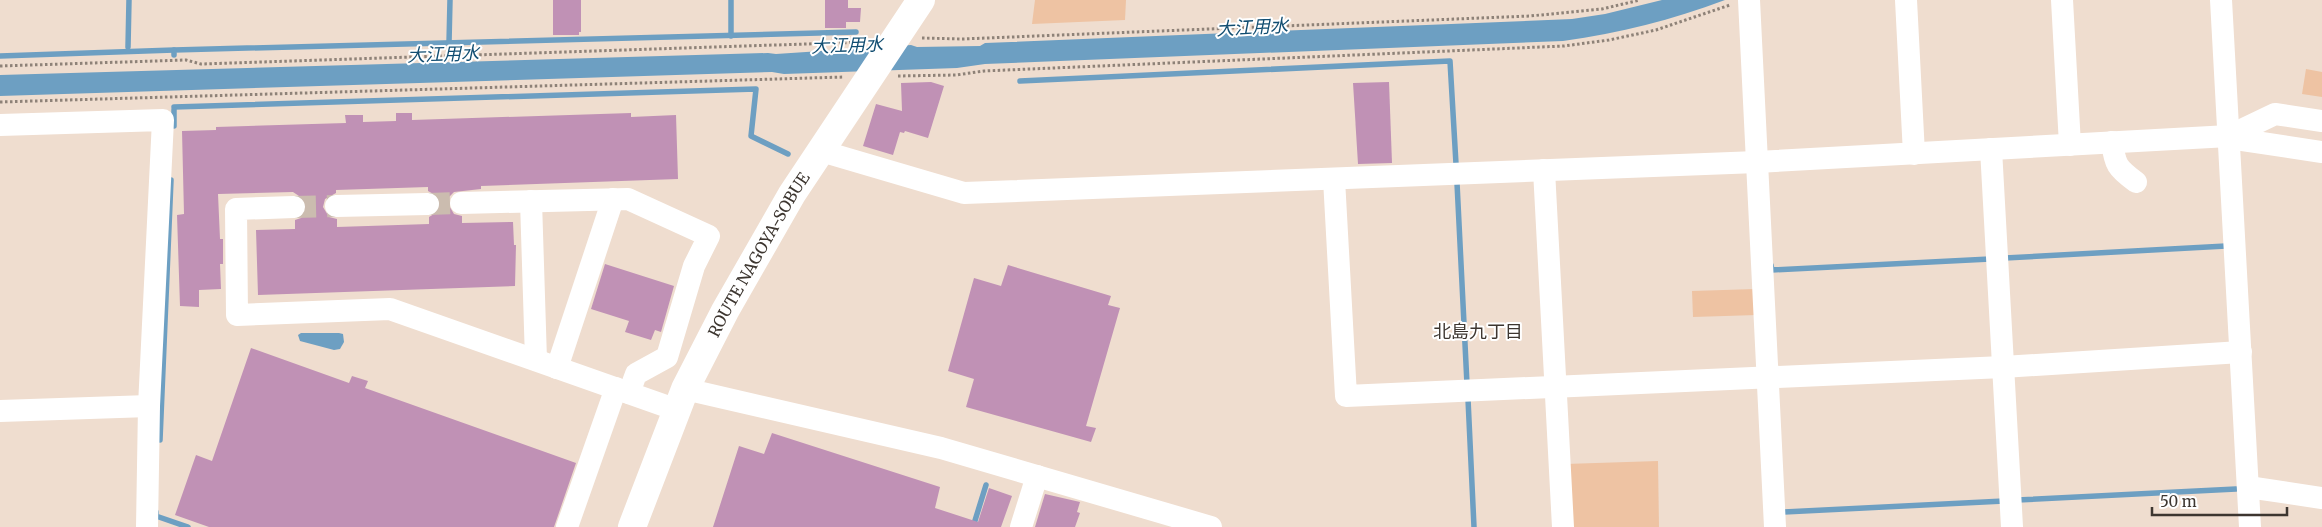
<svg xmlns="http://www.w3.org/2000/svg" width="2322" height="527" font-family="Merriweather,'Noto Sans JP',serif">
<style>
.green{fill:#eec3a3}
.water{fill:#6d9fc2}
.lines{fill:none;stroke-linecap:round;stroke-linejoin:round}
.stream{stroke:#6d9fc2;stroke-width:5.5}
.building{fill:#c091b5;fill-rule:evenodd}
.minor-tunnel{stroke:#cbbcaf;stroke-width:22;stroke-dasharray:22 11;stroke-linecap:butt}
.path{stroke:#8e8278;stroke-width:3;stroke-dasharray:2.5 2.5;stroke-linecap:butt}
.minor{stroke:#fff;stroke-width:22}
.major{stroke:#fff;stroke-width:28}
.labels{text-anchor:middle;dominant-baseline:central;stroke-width:4;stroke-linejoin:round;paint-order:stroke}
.street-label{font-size:16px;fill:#3d3630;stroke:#fff}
.water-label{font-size:18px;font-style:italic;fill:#114d71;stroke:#fff}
.neighbourhood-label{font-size:18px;fill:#3d3630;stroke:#fff}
</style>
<rect width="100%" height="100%" fill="#efddcf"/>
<g class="green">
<polygon points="1035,0 1126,0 1125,20 1032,24"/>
<polygon points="2306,69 2322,72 2322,97 2302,94"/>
<polygon points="1755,289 1757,315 1693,317 1692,291"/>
<polygon points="1658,461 1659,527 1567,527 1565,464"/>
</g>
<g class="water">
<path d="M1662,0H1725C1671,20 1621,33 1563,41L985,64L957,68L784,74L772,72L0,96V75L768,53L776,54L911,45L917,47L980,46L985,43L1572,19L1605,14Z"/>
<polygon points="301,333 339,333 343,334 344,342 340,349 334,350 300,341 298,335"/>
</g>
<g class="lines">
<g class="stream">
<polyline points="731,36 731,0"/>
<polyline points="449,43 450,0"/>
<polyline points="128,47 129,0"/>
<polyline points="174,55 174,50 856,32"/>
<polyline points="0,56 174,50"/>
<polyline points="1020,81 1450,61 1456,164"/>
<polyline points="174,107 756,89 751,136 788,154"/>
<polyline points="174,126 174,110"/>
<polyline points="1457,183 1467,384"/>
<polyline points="2005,258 2226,246"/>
<polyline points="1771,265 1772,270 1990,259"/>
<polyline points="1468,399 1474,527"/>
<polyline points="160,440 171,180"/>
<polyline points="2017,500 2236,489"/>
<polyline points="156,512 156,516 188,527"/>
<polyline points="1784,512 2004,501"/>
<polyline points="973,527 986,485"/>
</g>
</g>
<g class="building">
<polygon points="553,0 581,0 581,32 579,32 579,35 553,35"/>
<polygon points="825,0 848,0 848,8 861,8 860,22 846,22 846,28 825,28"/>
<polygon points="931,82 944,86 928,138 905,131 904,133 900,132 893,155 863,146 876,104 902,111 901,83"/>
<polygon points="1389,82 1392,163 1358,164 1353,83"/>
<path d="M396,113H412V120L631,113V117L676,115L678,179L481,186V189L454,192L449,197L448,204L454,214L462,216V223L513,222L514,245H516L515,286L258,295L256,230L295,229V220L301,218L306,213L305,200L293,192L218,194L220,239H223V264H220L221,289L199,290V307L180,306L177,215L184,214L182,131L216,130V127L346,123L345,115H363V122L396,121ZM428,187V191L439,197L441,203L439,211L429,217V224L337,227V219L329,217L323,207L325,199L336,193V190Z"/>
<polygon points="605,264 674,286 661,332 655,330 651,340 625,332 629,321 591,309"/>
<polygon points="1008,265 1111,296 1108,305 1120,308 1086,426 1096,428 1091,442 966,407 974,379 948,371 974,278 1001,286"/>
<polygon points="251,348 349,383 352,376 368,381 365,388 576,463 554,527 209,527 175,515 196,455 212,461"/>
<polygon points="772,433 940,487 935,508 978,522 989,488 1012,496 1001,527 713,527 739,446 764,454"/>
<polygon points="1045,494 1080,502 1077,512 1080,513 1075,527 1035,527"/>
</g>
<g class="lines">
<g class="minor-tunnel">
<polyline points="428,204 461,203"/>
<polyline points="294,207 336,206"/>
</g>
<g class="path">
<polyline points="922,38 962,39 1530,16 1602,9 1640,0"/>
<polyline points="0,66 186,60 201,64 866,42"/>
<polyline points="898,76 956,75 984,71 1564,46 1609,40 1656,30 1730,5"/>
<polyline points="0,102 844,77"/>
</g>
<g class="minor">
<polyline points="1749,0 1775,527"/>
<polyline points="1906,0 1914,154"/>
<polyline points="2062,0 2070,145"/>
<polyline points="2221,0 2250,527"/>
<polyline points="0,125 163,120 149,406 147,527"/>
<polyline points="2229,138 2322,152"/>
<path d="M2112,142C2115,165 2117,168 2136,182"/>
<polyline points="1991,149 2012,527"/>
<polyline points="821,151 964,193 1757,162 2229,136 2275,114 2322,121"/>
<polyline points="1544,170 1563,527"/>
<polyline points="1334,179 1346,396 2003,367 2241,352"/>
<polyline points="531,201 536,360"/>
<polyline points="461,203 628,199 709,236 694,266 667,357 636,374 629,393"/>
<polyline points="336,206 428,204"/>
<polyline points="294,207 236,209 237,315 390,309 677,410"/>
<polyline points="557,368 613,199"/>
<polyline points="685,389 941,448 1211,527"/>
<polyline points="0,411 149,406"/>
<polyline points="2248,487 2322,498"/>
<polyline points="567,527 616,388"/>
<polyline points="1021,527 1037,476"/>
</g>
<path class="major" id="s1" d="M632,527L685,389L725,311L792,194L921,0"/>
</g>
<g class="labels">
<g class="street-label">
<text stroke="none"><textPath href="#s1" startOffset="301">ROUTE NAGOYA-SOBUE</textPath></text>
</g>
<g class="water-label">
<text transform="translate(1252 27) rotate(-3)">大江用水</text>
<text transform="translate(847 45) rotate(-2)">大江用水</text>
<text transform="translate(443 54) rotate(-2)">大江用水</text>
</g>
<g class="neighbourhood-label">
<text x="1478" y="331">北島九丁目</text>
</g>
</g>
<path d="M2152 507v8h135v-8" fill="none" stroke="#3d3630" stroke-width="2.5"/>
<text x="2160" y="507" font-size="15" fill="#3d3630" stroke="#ffffff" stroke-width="4" paint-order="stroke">50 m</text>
</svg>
